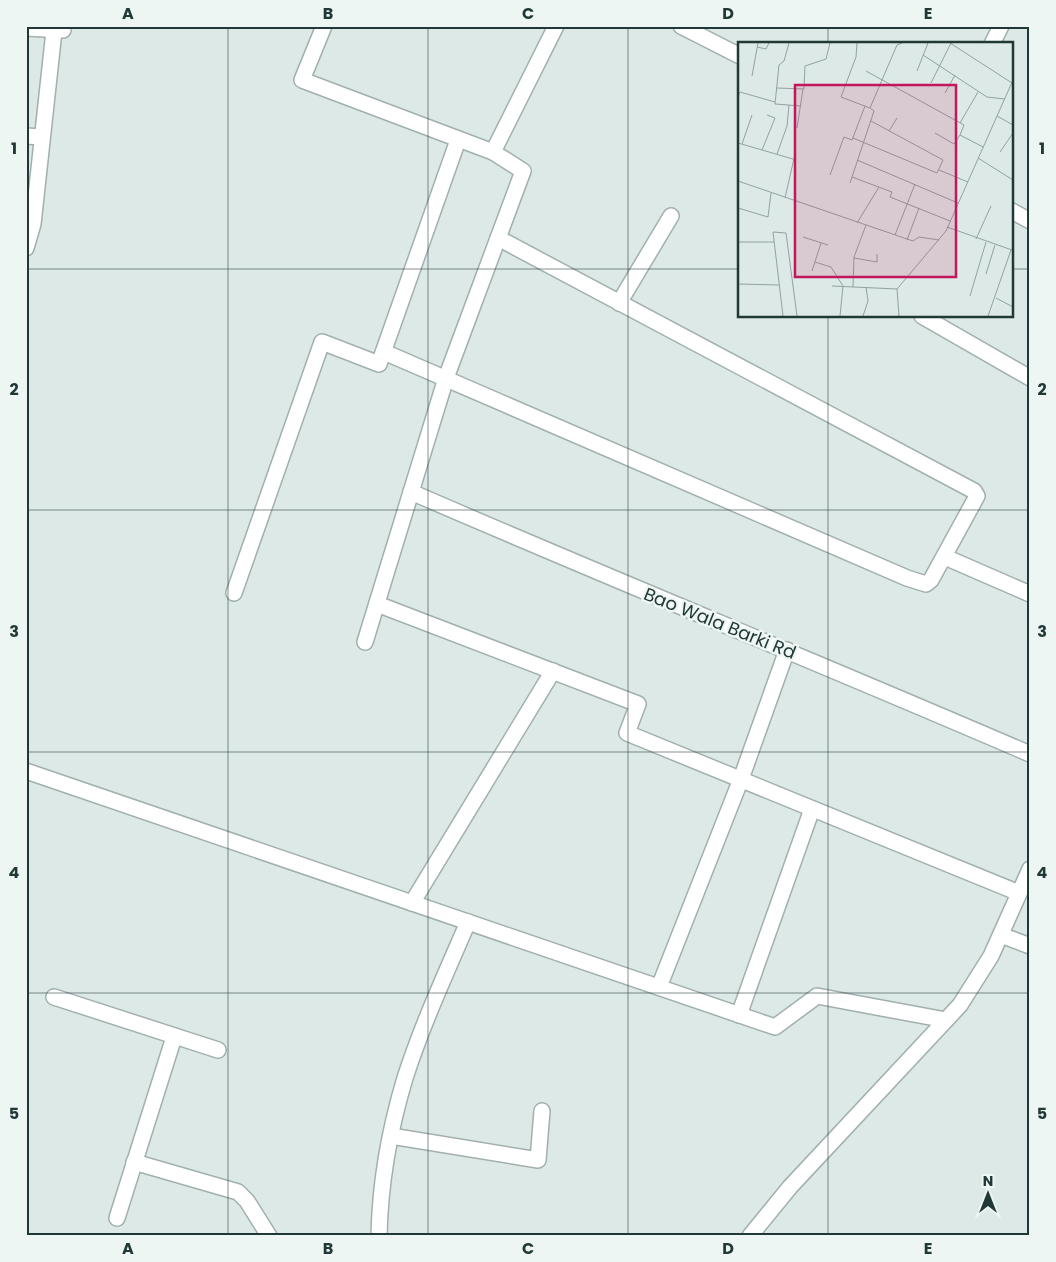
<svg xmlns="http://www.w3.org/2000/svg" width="1056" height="1262" font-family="Poppins,sans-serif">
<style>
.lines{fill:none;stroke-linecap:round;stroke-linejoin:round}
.minor-casing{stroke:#a1b0ae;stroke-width:18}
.minor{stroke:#fff;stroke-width:15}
.grid{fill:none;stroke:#203836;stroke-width:1;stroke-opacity:0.55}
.labels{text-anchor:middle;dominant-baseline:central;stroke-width:5;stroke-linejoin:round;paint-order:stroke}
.street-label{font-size:18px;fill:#203836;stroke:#eef6f3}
.inset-road{fill:none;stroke:#91a2a0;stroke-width:1}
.view{fill:#c2185b;fill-opacity:0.15;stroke:#c2185b;stroke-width:2.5}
.inset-edge{fill:none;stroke:#203836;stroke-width:2.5}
.neatline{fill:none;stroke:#203836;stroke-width:2}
.grid-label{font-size:16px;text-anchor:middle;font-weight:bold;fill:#203836}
</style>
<rect width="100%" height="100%" fill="#dde9e6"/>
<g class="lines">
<defs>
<g id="minor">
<polyline points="324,26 302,80 493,152"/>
<polyline points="681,26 740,56"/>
<polyline points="26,28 63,30"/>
<polyline points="992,44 1001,26"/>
<polyline points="26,136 42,137"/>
<polyline points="1012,211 1030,221"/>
<polyline points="26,248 33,224 54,31"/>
<polyline points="619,303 671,216"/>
<polyline points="922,316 1030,378"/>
<polyline points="384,352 907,578 926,584 931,580 977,496 974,491 498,238"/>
<path d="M411,492C616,581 824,665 1030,754"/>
<polyline points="945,557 1030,594"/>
<polyline points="234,593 322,342 379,364 458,140"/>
<polyline points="377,604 638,704 627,733 1019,893"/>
<polyline points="365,642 446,378 523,171 493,152 556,26"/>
<polyline points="26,771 775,1027 817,996 946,1020"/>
<polyline points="412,903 553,671"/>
<polyline points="1001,935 1030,946"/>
<polyline points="659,987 741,779 787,650"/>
<polyline points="54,997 218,1050"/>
<polyline points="739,1015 812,809"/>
<polyline points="391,1136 538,1160 542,1111"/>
<polyline points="134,1162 238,1192 247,1201 269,1236"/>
<polyline points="117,1218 174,1037"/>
<path d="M379,1236C380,1183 390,1128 405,1078C422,1025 446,973 468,922"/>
<polyline points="750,1236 790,1187 960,1005 991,956 1030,869"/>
</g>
</defs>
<use href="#minor" class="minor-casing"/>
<use href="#minor" class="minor"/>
</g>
<path class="grid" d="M228,26V1236M428,26V1236M628,26V1236M828,26V44M26,269H740M1012,269H1030M828,316V1236M26,510H1030M26,752H1030M26,993H1030"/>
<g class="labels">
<g class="street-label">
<text transform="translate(720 623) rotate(22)">Bao Wala Barki Rd</text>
</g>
</g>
<g transform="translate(738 42)">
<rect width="275" height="275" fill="#dde9e6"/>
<path class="inset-road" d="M51,1L46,19L41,23L37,62L63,64M119,1L118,15L103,55L132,66M212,1L274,41M19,5L28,7L31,1M185,13L249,55L267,57M128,29L226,83L222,93L245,105M179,29L190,1M14,34L20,1M193,41L213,1M39,46L66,47L67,24L88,17L92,1M207,51L217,33M0,54L2,50L37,60M259,74L275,83M222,81L240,50M59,86L65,47M151,89L159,76M197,91L216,102L222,93M115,96L199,131L205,118L133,79M0,101L55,117M4,102L14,73M24,108L37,76L29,73M262,110L275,91M39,112L49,84L51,63M240,116L275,138M119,118L220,161M201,128L230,140M92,133L106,95L114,98L127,64M114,135L154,150L152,155L212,179M0,139L175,199L181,195L201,198M112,141L136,69L132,66L159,3L164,1M47,156L57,112M0,166L30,175L33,151M119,181L141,145M209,185L274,208M157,193L177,142M65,195L90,203M238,197L253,164M169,198L181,166M0,200H36M116,216L139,220V212M77,220L93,225L105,244L102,274M74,229L83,201M248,232L257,203M0,242L41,243M94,244L159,247M115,245L116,215L128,183M232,254L248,200M258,256L275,265M45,274L35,190L48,191L59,274M125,274L130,259L128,245M161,274L159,247L208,189L275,38M250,274L273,208"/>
<path class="view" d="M57,43H218V235H57Z"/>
<rect width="275" height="275" class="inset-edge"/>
</g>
<rect width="1056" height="1262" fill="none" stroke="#eef6f3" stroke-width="55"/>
<g transform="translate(988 1194)" stroke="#eef6f3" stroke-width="4" paint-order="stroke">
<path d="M0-4L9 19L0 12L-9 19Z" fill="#203836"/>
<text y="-8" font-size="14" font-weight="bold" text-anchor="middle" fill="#203836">N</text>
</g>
<rect x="28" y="28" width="1000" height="1206" class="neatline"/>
<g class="grid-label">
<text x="128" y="19">A</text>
<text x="328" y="19">B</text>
<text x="528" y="19">C</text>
<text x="728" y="19">D</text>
<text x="928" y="19">E</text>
<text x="14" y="154">1</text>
<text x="1042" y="154">1</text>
<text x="14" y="395">2</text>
<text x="1042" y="395">2</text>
<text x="14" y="637">3</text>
<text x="1042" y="637">3</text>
<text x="14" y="878">4</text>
<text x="1042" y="878">4</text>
<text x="14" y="1119">5</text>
<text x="1042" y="1119">5</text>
<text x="128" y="1254">A</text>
<text x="328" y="1254">B</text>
<text x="528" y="1254">C</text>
<text x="728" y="1254">D</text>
<text x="928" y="1254">E</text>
</g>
</svg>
